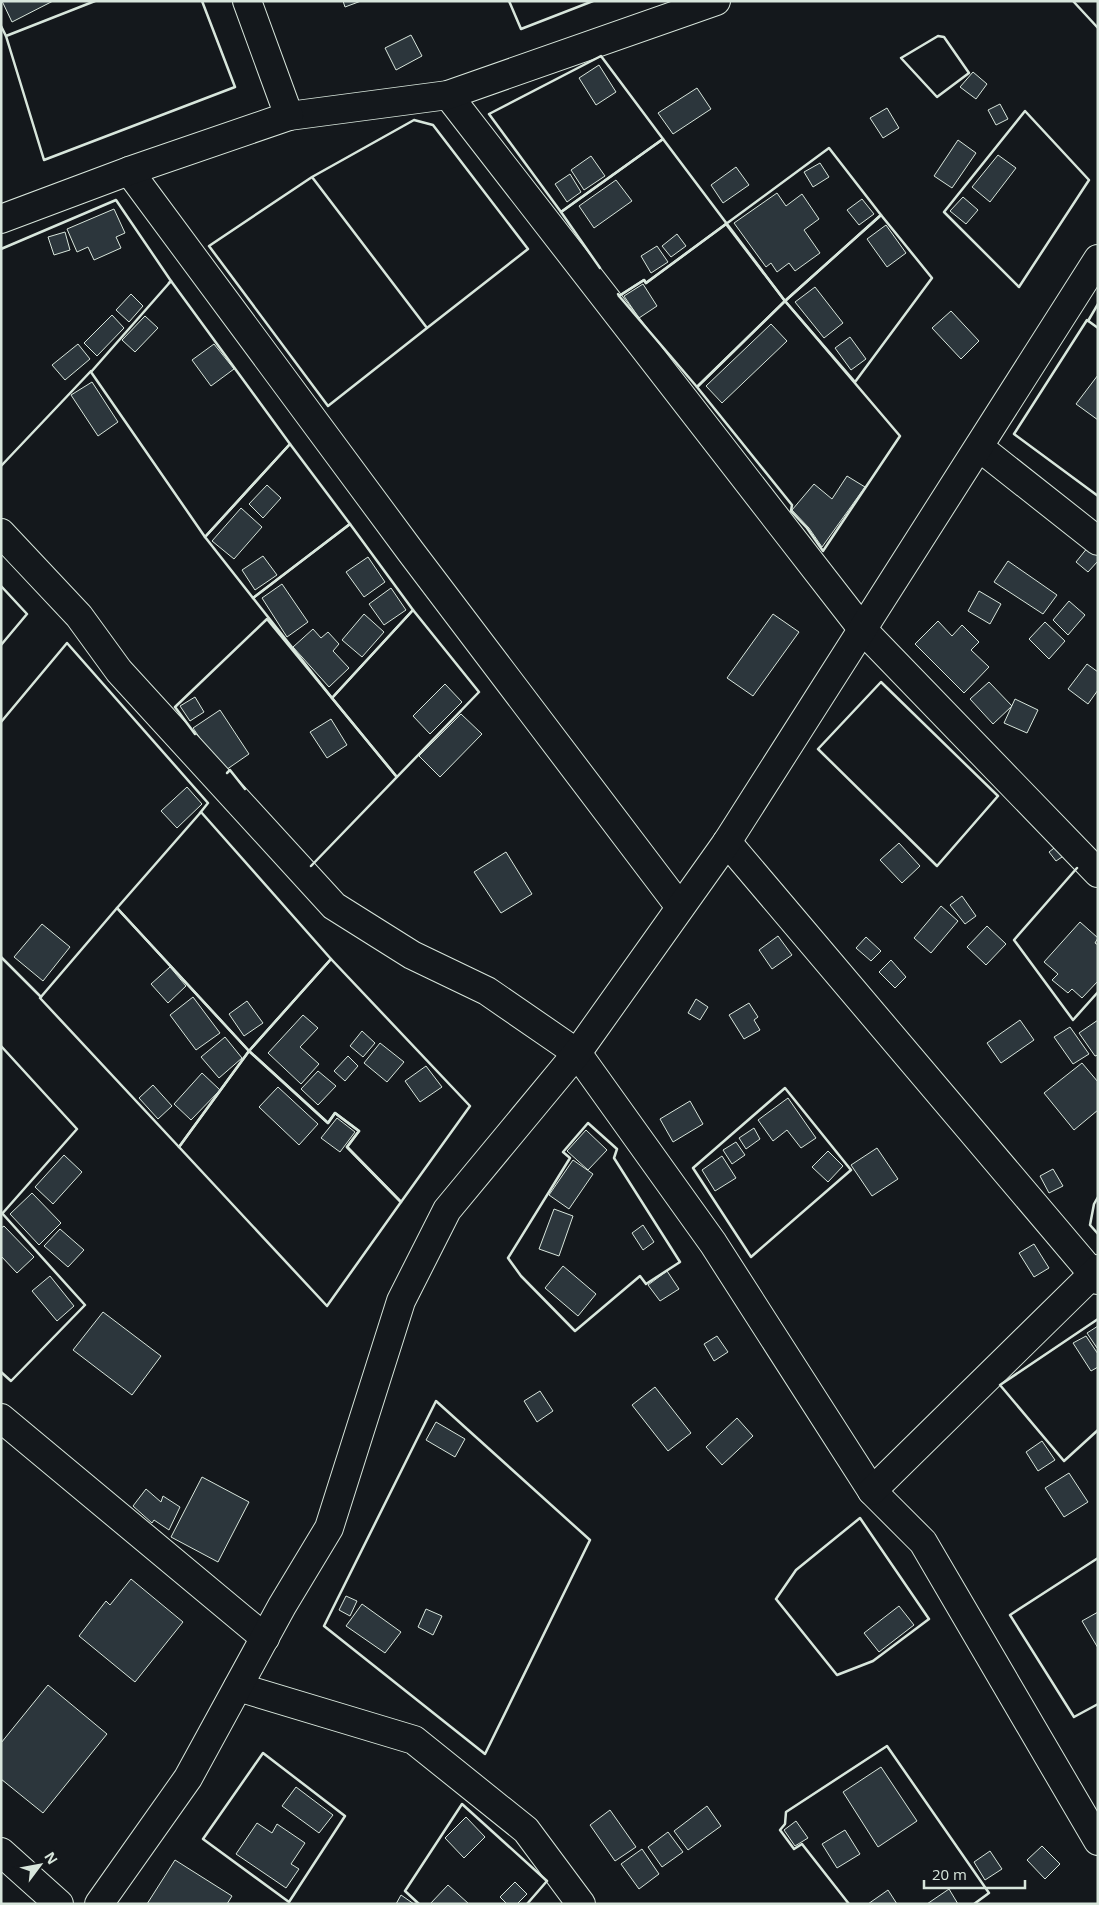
<svg xmlns="http://www.w3.org/2000/svg" width="1099" height="1905" font-family="'Open Sans',sans-serif">
<style>
.building{fill:#2c363c;stroke:#d8e6dc}
.lines{fill:none;stroke-linecap:round;stroke-linejoin:round}
.street-casing{stroke:#d8e6dc;stroke-width:30}
.secondary-casing{stroke:#d8e6dc;stroke-width:30}
.street{stroke:#14181c;stroke-width:28}
.secondary{stroke:#14181c;stroke-width:28}
.wall{stroke:#d8e6dc;stroke-width:2.5}
</style>
<rect width="100%" height="100%" fill="#14181c"/>
<g class="building">
<polygon points="2,1 53,1 12,22"/>
<polygon points="343,1 361,1 345,7"/>
<polygon points="411,35 422,56 396,70 385,48"/>
<polygon points="599,65 616,92 596,105 579,78"/>
<polygon points="973,72 987,84 976,99 960,87"/>
<polygon points="697,88 711,109 673,134 658,113"/>
<polygon points="1000,104 1008,119 996,125 988,110"/>
<polygon points="887,108 899,128 883,138 870,118"/>
<polygon points="958,140 976,153 952,188 934,176"/>
<polygon points="998,155 1016,168 990,202 972,187"/>
<polygon points="591,156 605,176 584,190 571,170"/>
<polygon points="820,163 829,177 813,187 804,172"/>
<polygon points="736,167 749,185 723,203 711,185"/>
<polygon points="570,174 581,192 567,202 555,184"/>
<polygon points="616,180 632,201 594,228 579,206"/>
<polygon points="777,193 786,206 802,194 819,219 804,230 820,253 795,271 789,263 777,272 771,263 766,267 734,223"/>
<polygon points="963,197 978,210 966,224 950,211"/>
<polygon points="862,199 874,214 859,225 847,210"/>
<polygon points="114,209 125,233 116,237 121,248 94,260 88,247 77,252 67,229"/>
<polygon points="886,225 906,253 887,267 867,239"/>
<polygon points="65,232 70,250 54,255 48,237"/>
<polygon points="677,234 686,246 671,257 662,246"/>
<polygon points="657,246 668,262 651,273 641,256"/>
<polygon points="643,284 657,306 639,318 624,296"/>
<polygon points="815,287 843,323 824,338 795,302"/>
<polygon points="131,294 143,306 129,322 116,310"/>
<polygon points="951,311 979,341 961,359 932,328"/>
<polygon points="112,315 124,328 97,356 84,343"/>
<polygon points="145,316 158,328 135,352 122,340"/>
<polygon points="771,324 787,341 722,403 706,386"/>
<polygon points="850,337 866,359 851,370 835,348"/>
<polygon points="78,344 90,359 65,380 52,365"/>
<polygon points="214,344 234,369 211,386 192,360"/>
<polygon points="1098,375 1098,420 1076,404"/>
<polygon points="92,382 118,422 98,436 71,395"/>
<polygon points="847,476 865,487 822,547 809,528 792,510 814,484 832,499"/>
<polygon points="267,485 281,498 263,518 249,504"/>
<polygon points="241,508 262,527 234,559 212,541"/>
<polygon points="1088,547 1098,555 1098,561 1088,572 1076,562"/>
<polygon points="263,556 277,575 255,590 242,570"/>
<polygon points="368,557 385,582 364,597 346,572"/>
<polygon points="1008,561 1057,595 1043,614 994,582"/>
<polygon points="282,584 308,622 287,637 262,598"/>
<polygon points="391,588 406,610 384,625 369,604"/>
<polygon points="979,591 1001,604 990,624 968,611"/>
<polygon points="1069,601 1085,615 1068,635 1053,620"/>
<polygon points="364,614 384,632 362,657 342,640"/>
<polygon points="773,614 799,632 753,696 727,678"/>
<polygon points="938,621 952,636 962,625 979,642 971,650 989,667 964,693 915,644"/>
<polygon points="1045,622 1065,641 1049,659 1029,639"/>
<polygon points="313,629 321,638 328,632 339,644 333,651 349,668 329,687 293,647"/>
<polygon points="1087,664 1098,672 1098,690 1088,704 1068,689"/>
<polygon points="989,682 1012,706 993,724 970,699"/>
<polygon points="445,684 462,702 430,734 413,716"/>
<polygon points="195,697 204,712 190,721 180,706"/>
<polygon points="1015,699 1038,710 1027,733 1004,723"/>
<polygon points="220,710 249,754 223,772 193,728"/>
<polygon points="461,714 482,734 440,777 419,756"/>
<polygon points="331,719 347,745 327,758 310,732"/>
<polygon points="187,787 202,804 177,828 161,811"/>
<polygon points="899,843 920,866 902,883 880,860"/>
<polygon points="1058,845 1065,855 1056,861 1049,852"/>
<polygon points="506,852 532,894 501,913 474,872"/>
<polygon points="962,896 976,916 965,924 950,905"/>
<polygon points="941,906 958,921 931,953 914,938"/>
<polygon points="1080,922 1098,938 1095,943 1098,945 1098,981 1082,998 1072,989 1068,993 1052,980 1058,974 1044,962"/>
<polygon points="42,924 70,947 43,981 14,957"/>
<polygon points="987,926 1006,944 986,965 967,947"/>
<polygon points="778,936 792,955 772,969 759,950"/>
<polygon points="866,937 881,951 871,961 856,948"/>
<polygon points="891,960 906,977 895,988 879,972"/>
<polygon points="170,967 186,986 168,1003 151,984"/>
<polygon points="193,997 220,1033 196,1050 170,1015"/>
<polygon points="696,999 708,1007 700,1020 688,1013"/>
<polygon points="247,1001 263,1023 244,1036 229,1014"/>
<polygon points="749,1003 758,1017 754,1020 760,1030 744,1039 729,1015"/>
<polygon points="303,1015 318,1028 300,1047 319,1064 301,1084 268,1053"/>
<polygon points="1020,1020 1034,1040 1001,1063 987,1043"/>
<polygon points="1098,1020 1098,1055 1095,1056 1079,1033"/>
<polygon points="1070,1027 1089,1054 1073,1064 1054,1037"/>
<polygon points="362,1031 375,1043 363,1057 350,1046"/>
<polygon points="225,1037 242,1058 219,1078 201,1057"/>
<polygon points="380,1043 404,1062 387,1082 364,1063"/>
<polygon points="348,1056 358,1066 345,1081 334,1071"/>
<polygon points="1082,1063 1098,1082 1098,1110 1074,1130 1044,1093"/>
<polygon points="426,1066 442,1087 420,1102 405,1081"/>
<polygon points="318,1071 336,1086 318,1105 301,1089"/>
<polygon points="202,1073 220,1090 191,1120 174,1104"/>
<polygon points="153,1085 172,1106 158,1119 139,1098"/>
<polygon points="278,1087 318,1124 299,1145 259,1107"/>
<polygon points="788,1098 816,1138 801,1148 787,1130 773,1141 758,1120"/>
<polygon points="690,1101 703,1124 673,1142 660,1119"/>
<polygon points="337,1118 355,1132 340,1152 321,1138"/>
<polygon points="754,1128 760,1139 746,1149 739,1138"/>
<polygon points="586,1130 607,1150 588,1170 567,1151"/>
<polygon points="736,1142 745,1155 732,1164 723,1150"/>
<polygon points="877,1148 898,1179 872,1196 851,1165"/>
<polygon points="828,1151 843,1166 828,1182 812,1167"/>
<polygon points="64,1155 82,1172 53,1204 35,1187"/>
<polygon points="722,1156 736,1178 715,1191 702,1170"/>
<polygon points="573,1160 593,1174 569,1209 549,1195"/>
<polygon points="1053,1169 1063,1186 1049,1193 1040,1176"/>
<polygon points="32,1193 61,1223 39,1245 10,1214"/>
<polygon points="554,1209 573,1216 559,1256 539,1249"/>
<polygon points="643,1225 654,1242 643,1250 632,1233"/>
<polygon points="4,1226 34,1257 17,1273 1,1256 1,1228"/>
<polygon points="60,1229 84,1250 68,1267 44,1246"/>
<polygon points="1034,1244 1049,1268 1034,1277 1019,1253"/>
<polygon points="563,1266 596,1294 578,1316 545,1288"/>
<polygon points="667,1271 679,1289 660,1301 648,1285"/>
<polygon points="50,1276 74,1306 57,1321 32,1291"/>
<polygon points="103,1312 161,1356 132,1395 73,1350"/>
<polygon points="1098,1326 1098,1347 1097,1348 1087,1333"/>
<polygon points="717,1336 728,1352 714,1361 704,1344"/>
<polygon points="1086,1336 1098,1354 1098,1367 1091,1371 1073,1343"/>
<polygon points="655,1387 691,1433 668,1451 632,1405"/>
<polygon points="540,1391 553,1411 537,1422 524,1401"/>
<polygon points="737,1418 753,1436 722,1465 706,1447"/>
<polygon points="436,1422 465,1439 455,1457 426,1440"/>
<polygon points="1042,1441 1055,1460 1038,1471 1026,1452"/>
<polygon points="1069,1473 1088,1502 1064,1517 1045,1488"/>
<polygon points="202,1477 249,1502 218,1562 171,1537"/>
<polygon points="146,1489 161,1502 163,1496 180,1507 169,1530 154,1520 152,1523 133,1506"/>
<polygon points="131,1579 183,1622 135,1682 79,1636 106,1601 110,1605"/>
<polygon points="346,1596 357,1601 350,1616 339,1610"/>
<polygon points="362,1604 401,1632 385,1653 346,1626"/>
<polygon points="899,1606 914,1625 879,1652 864,1633"/>
<polygon points="426,1609 442,1616 433,1635 418,1627"/>
<polygon points="1098,1612 1098,1648 1082,1621"/>
<polygon points="48,1685 107,1734 43,1813 1,1779 1,1743"/>
<polygon points="881,1767 917,1821 878,1847 843,1792"/>
<polygon points="296,1787 333,1815 319,1833 282,1806"/>
<polygon points="707,1806 721,1826 688,1850 674,1831"/>
<polygon points="610,1810 636,1847 615,1861 590,1825"/>
<polygon points="466,1817 485,1837 464,1858 445,1838"/>
<polygon points="796,1821 808,1838 795,1846 784,1830"/>
<polygon points="257,1823 272,1833 277,1824 305,1843 291,1864 299,1869 286,1888 236,1854"/>
<polygon points="845,1830 860,1854 837,1868 822,1844"/>
<polygon points="668,1832 683,1852 662,1867 648,1847"/>
<polygon points="1042,1846 1060,1864 1045,1879 1027,1860"/>
<polygon points="642,1849 659,1874 639,1889 621,1864"/>
<polygon points="990,1851 1002,1869 985,1880 974,1862"/>
<polygon points="175,1860 232,1896 227,1904 147,1904"/>
<polygon points="515,1882 527,1894 517,1904 507,1904 500,1897"/>
<polygon points="448,1885 469,1904 430,1904"/>
<polygon points="949,1889 958,1904 927,1904"/>
<polygon points="888,1890 897,1904 868,1904"/>
<polygon points="401,1895 414,1904 396,1904"/>
</g>
<g class="lines">
<defs>
<g id="street">
<polyline points="448,95 863,630 1098,873"/>
<polyline points="289,116 448,95 716,1"/>
<polyline points="129,171 411,552 680,907"/>
<polyline points="1,219 129,171 289,116 247,1"/>
<polyline points="979,447 1098,541"/>
<polyline points="1,533 79,616 119,671 334,906 412,955 487,991 577,1053 713,1243 872,1491 923,1542 1098,1841"/>
<polyline points="727,842 1098,1280"/>
<polyline points="1,1418 265,1638"/>
<polyline points="872,1491 1098,1269"/>
<polyline points="238,1687 414,1740 526,1830 581,1904"/>
<polyline points="1,1852 59,1904"/>
</g>
<polyline id="secondary" points="99,1904 188,1778 282,1606 329,1528 401,1301 447,1210 577,1053 727,842 1098,259"/>
</defs>
<use href="#street" class="street-casing"/>
<use href="#secondary" class="secondary-casing"/>
<use href="#street" class="street"/>
<use href="#secondary" class="secondary"/>
<g class="wall">
<polyline points="95,1 6,36 44,160 235,87 202,1"/>
<polyline points="509,1 521,29 593,1"/>
<polyline points="1073,1 1098,28"/>
<polyline points="1,26 6,36"/>
<polygon points="938,36 944,37 969,73 937,97 901,58"/>
<polygon points="601,56 663,139 561,212 489,114"/>
<polygon points="1025,111 1089,180 1019,287 944,212"/>
<polyline points="312,177 427,328 528,249 433,125 414,120 312,177 209,246 328,406 427,328 312,177"/>
<polygon points="881,215 932,278 855,382 785,301"/>
<polygon points="726,224 785,301 697,387 619,296 644,280 646,283"/>
<polyline points="1,249 116,200 171,281 169,283"/>
<polyline points="600,268 561,212 663,139 785,301 881,215 829,148 726,224"/>
<polygon points="171,281 290,444 205,537 91,372"/>
<polyline points="618,294 619,296 644,280 646,283 726,224"/>
<polygon points="785,301 900,436 823,551 807,528 791,511 792,505 697,387"/>
<polyline points="1088,321 1098,304"/>
<polyline points="1098,328 1087,320 1014,434 1098,496"/>
<polygon points="290,444 350,524 253,598 205,537"/>
<polyline points="1,466 91,371"/>
<polygon points="350,524 413,610 332,698 253,598"/>
<polyline points="1,586 27,614 1,645"/>
<polygon points="881,682 998,796 937,866 818,749"/>
<polyline points="1,722 67,643 208,803 200,813"/>
<polyline points="195,734 175,707 267,619 396,776"/>
<polyline points="227,773 230,770 245,789"/>
<polygon points="201,812 331,959 249,1051 117,908"/>
<polyline points="311,866 479,692 413,610 332,698 396,776"/>
<polyline points="1077,868 1014,940 1073,1020 1098,992"/>
<polygon points="117,908 249,1051 179,1147 40,998"/>
<polyline points="1,957 41,997"/>
<polygon points="331,959 470,1106 401,1202 347,1147 359,1131 335,1113 328,1123 249,1051"/>
<polyline points="1,1046 77,1129 1,1215"/>
<polygon points="249,1051 328,1123 335,1113 359,1131 347,1147 401,1202 327,1306 179,1147"/>
<polygon points="785,1088 851,1170 751,1257 693,1168"/>
<polygon points="588,1123 617,1149 614,1158 680,1262 646,1284 640,1276 575,1331 521,1276 508,1258 570,1158 563,1152"/>
<polyline points="1098,1197 1094,1204 1090,1225 1098,1234"/>
<polyline points="1,1212 85,1305 11,1381 1,1372"/>
<polyline points="1098,1319 1000,1385 1064,1461 1098,1430"/>
<polygon points="436,1401 590,1540 485,1754 324,1626"/>
<polygon points="860,1518 929,1619 873,1661 837,1675 776,1599 796,1570"/>
<polyline points="1098,1558 1010,1615 1074,1717 1098,1704"/>
<polygon points="263,1753 345,1816 289,1902 203,1839"/>
<polyline points="419,1904 405,1891 462,1804 547,1881 527,1904"/>
<polyline points="849,1904 802,1844 794,1849 780,1830 785,1824 786,1812 887,1746 989,1893 974,1904"/>
</g>
</g>
<rect width="1099" height="1905" fill="none" stroke="#d8e6dc" stroke-width="5"/>
<g transform="translate(40 1865) rotate(58)" stroke="#14181c" stroke-width="4" paint-order="stroke">
<path d="M0-4L9 19L0 12L-9 19Z" fill="#d8e6dc"/>
<text y="-8" font-size="14" font-weight="bold" text-anchor="middle" fill="#d8e6dc">N</text>
</g>
<path d="M924 1880v8h101v-8" fill="none" stroke="#d8e6dc" stroke-width="2.5"/>
<text x="932" y="1880" font-size="15" fill="#d8e6dc" stroke="#14181c" stroke-width="4" paint-order="stroke">20 m</text>
</svg>
